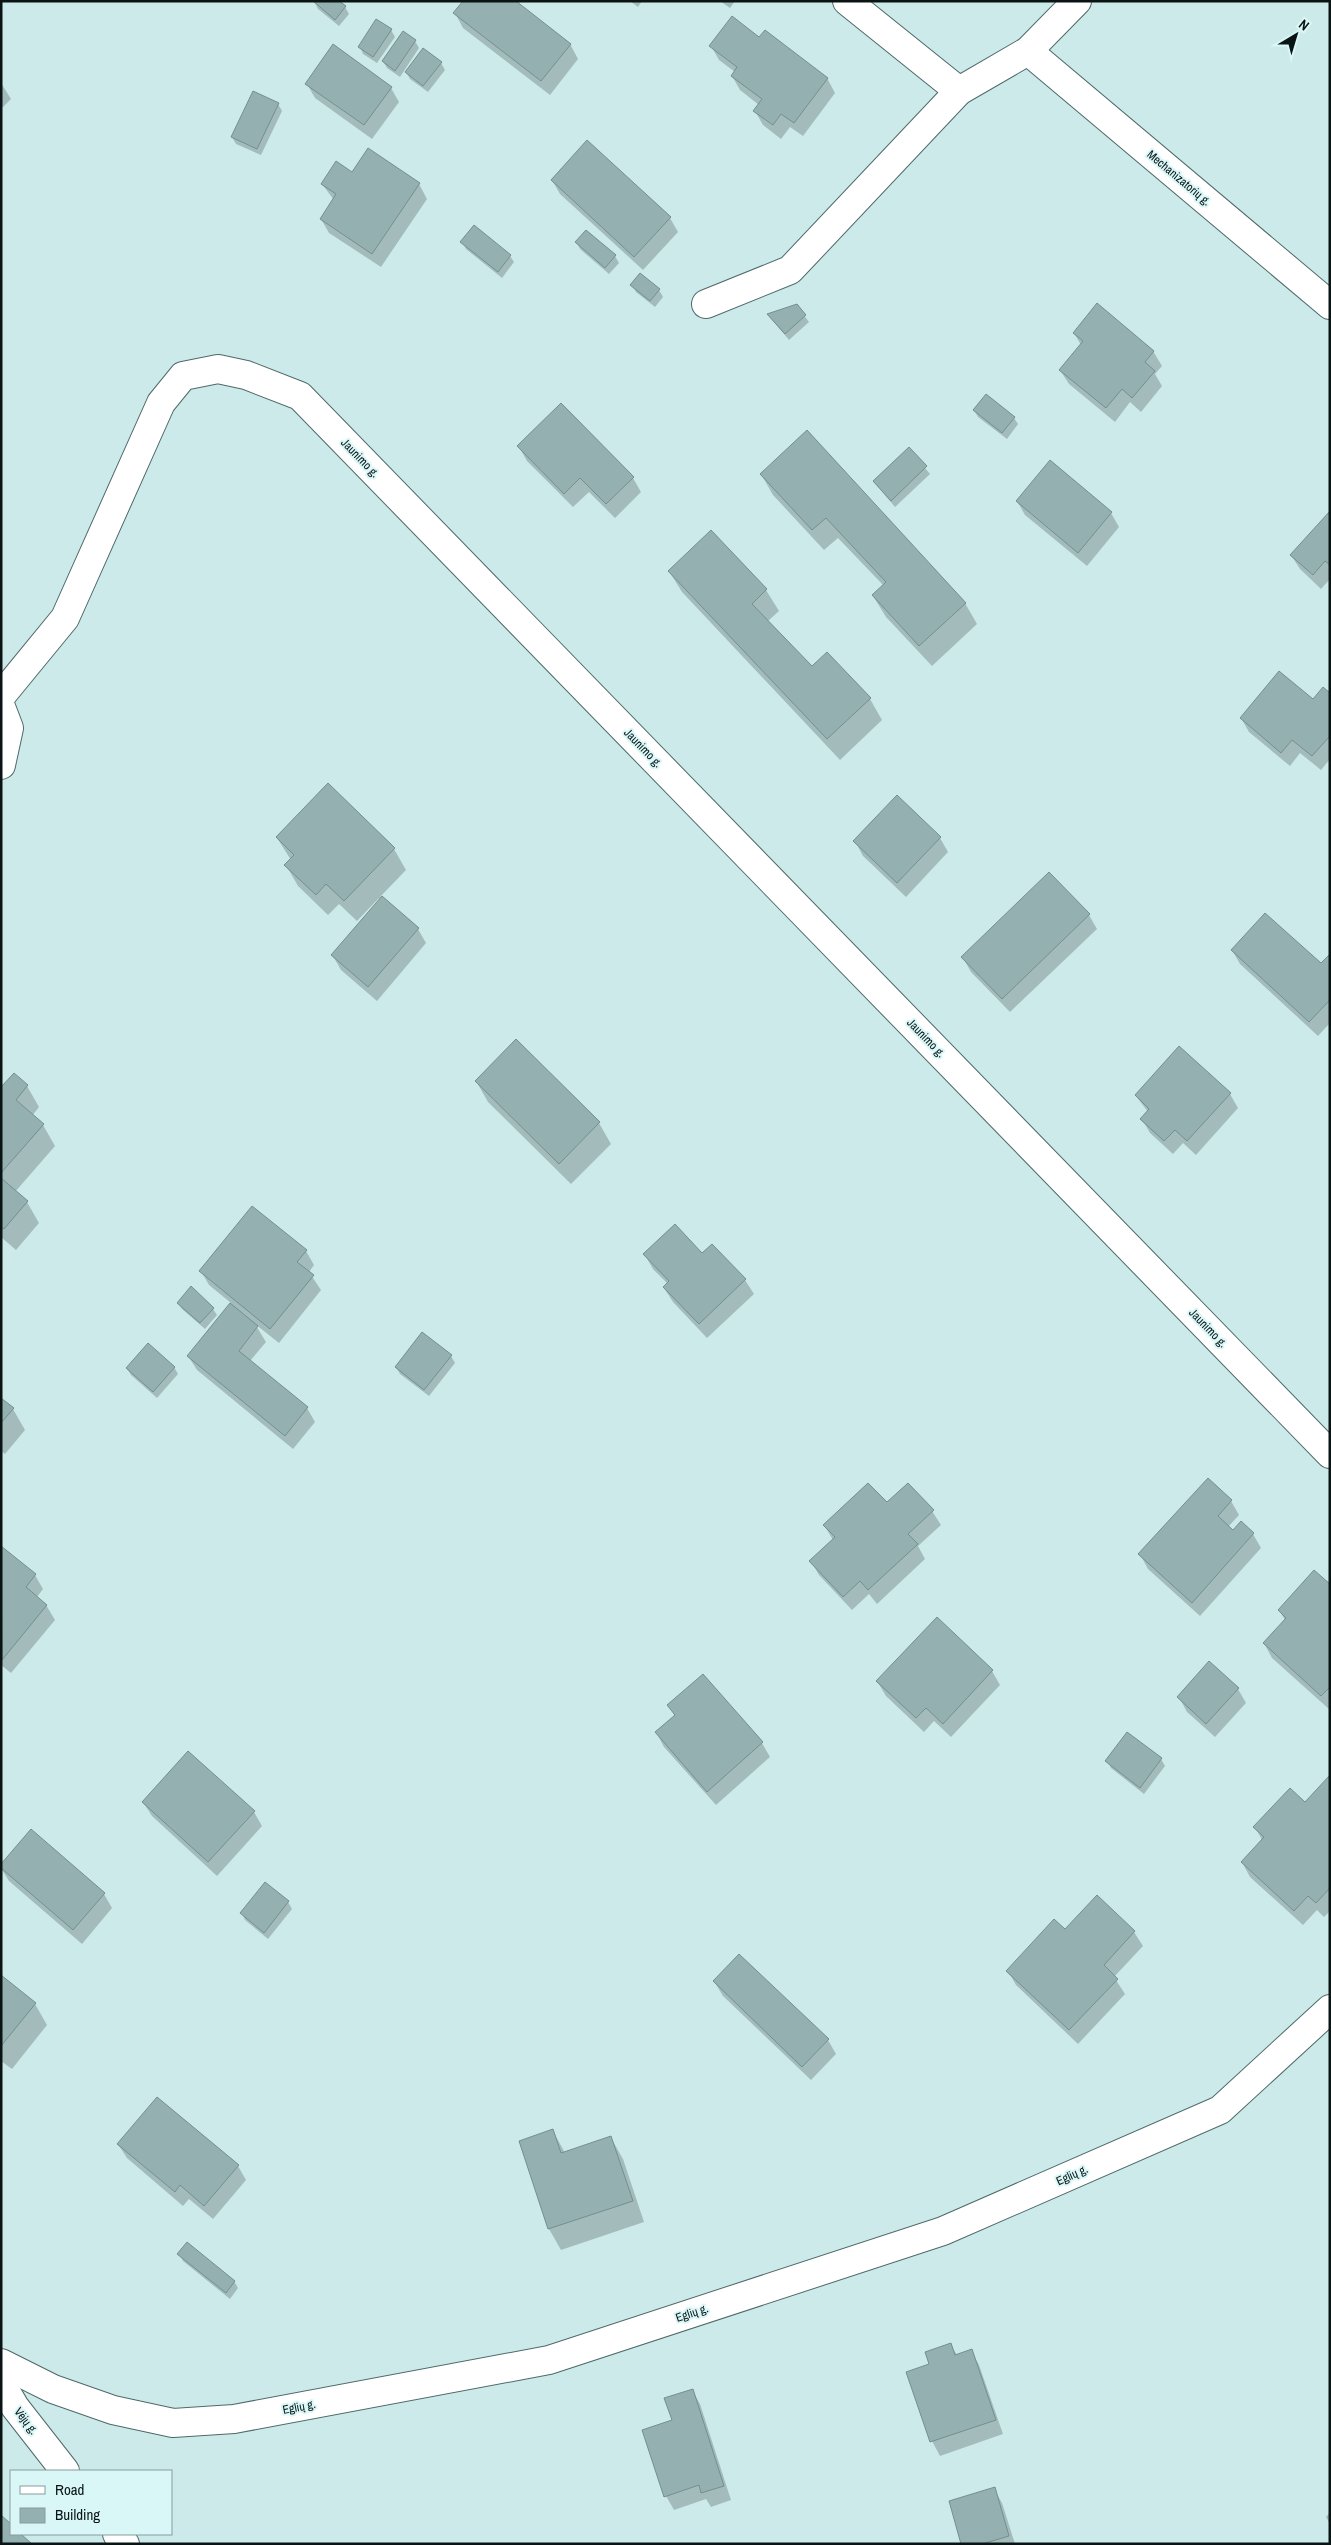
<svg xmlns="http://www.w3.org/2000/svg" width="1331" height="2545" font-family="'Archivo Narrow',sans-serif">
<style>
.shadow{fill:#0003}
.building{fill:#94b0b1;stroke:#748f90}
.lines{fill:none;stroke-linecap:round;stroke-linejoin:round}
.minor-casing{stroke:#4f696a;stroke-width:30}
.minor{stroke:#fff;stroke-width:28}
.labels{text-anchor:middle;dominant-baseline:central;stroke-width:4;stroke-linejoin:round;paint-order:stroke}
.street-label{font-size:12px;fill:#0a1415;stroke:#daf7f8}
</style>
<rect width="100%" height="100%" fill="#cdeaeb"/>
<g class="shadow">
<polygon points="314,1 345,7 349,14 339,26 318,9"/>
<polygon points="630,1 642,1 638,7"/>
<polygon points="720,1 735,1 730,8"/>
<polygon points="455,13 570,44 578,59 550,95 463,28"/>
<polygon points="391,30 395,37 377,63 363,54 360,47"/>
<polygon points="403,32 415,41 419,48 400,77 387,68 383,61"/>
<polygon points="760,39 827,78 835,93 803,136 790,127 781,139 763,125 755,111 759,105 740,90 732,76 735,72 719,60 711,46"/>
<polygon points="441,63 445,70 428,92 410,79 406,72"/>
<polygon points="1,83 11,99 1,109"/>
<polygon points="307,84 391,88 399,102 372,139 315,98"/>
<polygon points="278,104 282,111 261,155 236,144 232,137"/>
<polygon points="368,149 419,184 427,199 381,267 329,233 321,219 334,200 322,184 352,174"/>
<polygon points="552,180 670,218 678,232 643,270 560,194"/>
<polygon points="462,242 510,256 514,262 502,278 466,249"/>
<polygon points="577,243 615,256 619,263 609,274 580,249"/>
<polygon points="640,274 659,290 663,297 655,307 636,292 632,285"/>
<polygon points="797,306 809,322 789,340 768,315"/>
<polygon points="1074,333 1153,351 1162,366 1155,374 1162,386 1141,412 1130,402 1115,422 1069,384 1060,370 1081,345"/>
<polygon points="974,410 1014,418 1018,424 1007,439 978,417"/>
<polygon points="519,447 633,478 641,492 615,518 589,492 573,507 527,461"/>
<polygon points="909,449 930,474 895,507 874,482"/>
<polygon points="761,474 965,603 977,624 932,666 886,617 873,596 884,586 838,538 824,550 773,495"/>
<polygon points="1017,501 1111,513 1119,527 1087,566 1025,515"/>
<polygon points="1330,512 1330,579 1321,589 1300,569 1291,555"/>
<polygon points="711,532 766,590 779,611 768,621 812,668 870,699 882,720 840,760 682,592 669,571"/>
<polygon points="1330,695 1330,759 1321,770 1300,753 1290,766 1249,732 1241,718"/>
<polygon points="328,785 394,849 406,870 380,897 418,929 426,943 377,1001 341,970 333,956 381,899 379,898 357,921 339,904 328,915 298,886 286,865 291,860 277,838"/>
<polygon points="897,797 940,838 948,852 906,897 863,856 855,841"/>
<polygon points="1089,915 1097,929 1010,1012 971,972 963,958"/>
<polygon points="1232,950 1321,965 1330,955 1330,1023 1318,1036 1240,964"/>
<polygon points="14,1074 27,1086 39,1107 32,1116 43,1125 55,1146 15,1192 27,1202 39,1223 16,1250 1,1237 1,1089"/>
<polygon points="476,1081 599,1123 611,1144 571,1184 488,1102"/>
<polygon points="1230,1094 1238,1108 1196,1155 1183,1143 1173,1154 1150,1133 1142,1119 1148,1112 1136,1096"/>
<polygon points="306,1251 314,1265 309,1272 321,1290 279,1343 255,1324 266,1342 250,1361 307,1408 315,1422 293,1449 197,1370 188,1356 231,1303 209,1285 201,1271"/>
<polygon points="702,1254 745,1280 754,1294 707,1338 673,1302 664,1288 668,1284 653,1269 645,1255"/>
<polygon points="191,1288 213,1309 217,1315 205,1329 182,1309 178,1303"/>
<polygon points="451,1356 455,1363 429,1396 400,1374 396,1367"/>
<polygon points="174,1367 178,1374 157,1398 131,1375 127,1368"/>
<polygon points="1,1399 13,1409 25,1430 5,1454 1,1451"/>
<polygon points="1208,1479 1231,1501 1239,1515 1228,1527 1233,1531 1253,1534 1261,1548 1200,1616 1148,1569 1140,1554"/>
<polygon points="887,1504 932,1511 941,1525 918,1546 925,1559 877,1604 869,1594 852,1610 819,1575 811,1561 833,1540 824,1525"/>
<polygon points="1,1547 35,1575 43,1589 37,1597 46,1605 55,1620 11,1673 1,1665"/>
<polygon points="1330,1586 1330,1710 1272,1658 1264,1643 1285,1620 1279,1610"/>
<polygon points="992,1671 1000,1685 951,1737 934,1721 924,1732 886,1696 877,1681"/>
<polygon points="703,1676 762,1743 770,1757 716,1805 664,1747 656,1732 675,1716 669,1706"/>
<polygon points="1238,1689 1246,1703 1215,1737 1187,1712 1179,1697"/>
<polygon points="1161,1759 1165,1766 1144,1794 1111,1768 1107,1761"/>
<polygon points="1330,1777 1330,1911 1324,1917 1317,1910 1303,1925 1250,1877 1242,1862 1262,1840 1255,1827 1305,1804"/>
<polygon points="143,1802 254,1812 262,1826 217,1876 152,1816"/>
<polygon points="1,1868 104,1894 112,1908 82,1944 9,1881"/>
<polygon points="265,1884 288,1902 292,1909 268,1939 245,1920 242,1913"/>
<polygon points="1097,1897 1134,1932 1143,1946 1114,1977 1125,1994 1078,2044 1016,1985 1008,1971 1065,1931"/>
<polygon points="1,1976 35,2004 47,2025 12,2069 1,2061"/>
<polygon points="714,1981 828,2040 836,2054 811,2080 723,1996"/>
<polygon points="553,2131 565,2153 611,2138 623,2159 644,2222 561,2250 549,2229 520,2142"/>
<polygon points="118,2144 238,2166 246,2180 213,2219 189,2199 183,2206 127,2158"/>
<polygon points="179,2254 234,2281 238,2288 230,2299 183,2261"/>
<polygon points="951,2345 957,2355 971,2351 979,2365 1003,2434 940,2456 932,2441"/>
<polygon points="692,2390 700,2404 731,2500 711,2507 706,2499 674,2510 666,2496 673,2421"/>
<polygon points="994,2489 1002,2503 1015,2544 963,2544"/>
<polygon points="1330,2512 1330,2524 1326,2517"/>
</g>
<g class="building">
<polygon points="313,1 339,1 346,6 335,20"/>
<polygon points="463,1 516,1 571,44 541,81 453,13"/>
<polygon points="732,16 759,37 765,30 828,78 794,123 781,114 773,125 753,111 762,99 731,76 737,67 709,46"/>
<polygon points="376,19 392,29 373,57 358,47"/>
<polygon points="403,31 416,40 395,71 382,61"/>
<polygon points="333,44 392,87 364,125 305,84"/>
<polygon points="423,48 442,62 423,86 405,72"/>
<polygon points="253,91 279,103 257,149 231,137"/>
<polygon points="587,140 671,217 634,257 551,180"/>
<polygon points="368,148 420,183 372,254 320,219 336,194 321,184 336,161 352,172"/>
<polygon points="474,225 511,255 498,272 460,242"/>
<polygon points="586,230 616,255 605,268 575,242"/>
<polygon points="640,273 660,289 650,301 630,285"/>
<polygon points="1097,303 1154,351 1145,362 1155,371 1132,398 1122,389 1106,408 1059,370 1083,341 1073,333"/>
<polygon points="797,304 806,315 785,334 767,314"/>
<polygon points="986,394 1015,417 1002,433 973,410"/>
<polygon points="561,403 634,477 606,504 580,478 564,494 517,446"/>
<polygon points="807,430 966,603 919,646 872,595 886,582 826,518 812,530 760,474"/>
<polygon points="909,447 927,466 891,501 873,481"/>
<polygon points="1050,460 1112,512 1078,553 1016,501"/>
<polygon points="1330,511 1330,565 1325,561 1313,575 1290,555"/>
<polygon points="711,530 767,589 752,604 812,666 827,652 871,698 827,739 668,571"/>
<polygon points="1279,671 1313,699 1323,687 1330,693 1330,736 1312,756 1292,740 1281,753 1240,718"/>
<polygon points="328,783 395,848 344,901 326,884 316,895 284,865 294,855 276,837"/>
<polygon points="897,795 941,837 897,883 853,841"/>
<polygon points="1049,872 1090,914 1002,999 961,957"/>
<polygon points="382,896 419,928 368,987 331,955"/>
<polygon points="1265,913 1321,963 1330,954 1330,1000 1309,1022 1231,950"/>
<polygon points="516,1039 600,1122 559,1164 475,1081"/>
<polygon points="1179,1046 1231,1093 1187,1141 1175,1130 1164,1141 1140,1119 1149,1109 1135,1095"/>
<polygon points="14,1073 28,1085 16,1100 44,1124 1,1173 1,1087"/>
<polygon points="1,1178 28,1201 4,1229 1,1227"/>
<polygon points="252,1206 307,1250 297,1262 314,1275 270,1329 199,1271"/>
<polygon points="675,1224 702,1253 712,1244 746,1279 699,1324 663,1287 669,1281 643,1254"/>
<polygon points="191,1286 214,1308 200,1323 177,1303"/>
<polygon points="230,1303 258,1326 239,1351 308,1407 285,1436 187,1356"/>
<polygon points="422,1332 452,1355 424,1390 395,1367"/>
<polygon points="148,1343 175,1367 153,1392 126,1368"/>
<polygon points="1,1398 14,1408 1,1423"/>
<polygon points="1208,1478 1232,1500 1218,1516 1233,1530 1241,1521 1254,1533 1192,1603 1138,1554"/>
<polygon points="868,1483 887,1502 908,1483 934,1510 908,1534 918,1544 868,1590 860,1581 843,1597 809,1561 835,1537 823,1525"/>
<polygon points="1,1546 36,1574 26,1587 47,1605 2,1660"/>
<polygon points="1314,1570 1330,1584 1330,1687 1321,1696 1263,1643 1286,1618 1278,1610"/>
<polygon points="937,1617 993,1670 943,1724 926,1708 916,1718 876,1681"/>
<polygon points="1209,1661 1239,1688 1206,1724 1177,1697"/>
<polygon points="703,1674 763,1742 707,1792 655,1732 675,1715 667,1705"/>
<polygon points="1127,1732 1162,1758 1140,1788 1105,1761"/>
<polygon points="188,1751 255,1811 208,1862 142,1802"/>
<polygon points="1330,1775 1330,1888 1316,1903 1308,1896 1294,1911 1241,1862 1264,1837 1253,1827 1290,1788 1305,1802"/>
<polygon points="31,1829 105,1893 73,1930 1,1868 1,1864"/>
<polygon points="265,1882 289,1901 264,1933 240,1913"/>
<polygon points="1097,1895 1135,1931 1104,1965 1118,1979 1069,2030 1006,1971 1054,1919 1065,1929"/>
<polygon points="739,1954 829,2039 802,2067 713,1981"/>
<polygon points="1,1975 36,2003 1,2046"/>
<polygon points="157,2097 239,2165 204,2206 180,2185 175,2192 117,2144"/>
<polygon points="553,2129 561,2153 611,2136 633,2201 548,2229 519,2141"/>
<polygon points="187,2242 235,2281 226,2293 177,2254"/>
<polygon points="951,2343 955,2355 972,2349 996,2420 930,2442 906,2372 929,2364 925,2352"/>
<polygon points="693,2389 724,2486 701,2493 699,2485 664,2497 642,2430 672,2420 664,2398"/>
<polygon points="995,2487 1009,2536 982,2544 961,2544 949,2501"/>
<polygon points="1,2515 11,2524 11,2534 21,2534 32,2544 1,2544"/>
</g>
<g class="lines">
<defs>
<g id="minor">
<polyline points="847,1 959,91"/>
<polyline points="1028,51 1330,305"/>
<polyline points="706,304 790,270 959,91 1028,51 1077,1"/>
<polyline points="1,696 65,618 161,403 183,376 218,369 246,375 300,396 1330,1454"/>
<polyline points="1,707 9,728 1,765"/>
<polyline points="1,2363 53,2389 113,2410 173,2423 234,2419 549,2360 943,2231 1220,2110 1330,2009"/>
<polyline points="6,2366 2,2385 15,2407 65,2471"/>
<polyline points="117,2534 125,2544"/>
</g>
</defs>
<use href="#minor" class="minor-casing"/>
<use href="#minor" class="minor"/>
</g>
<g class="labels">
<g class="street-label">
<text transform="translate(1179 178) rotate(40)">Mechanizatorių g.</text>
<text transform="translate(360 458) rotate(46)">Jaunimo g.</text>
<text transform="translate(643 748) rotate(46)">Jaunimo g.</text>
<text transform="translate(926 1038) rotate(46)">Jaunimo g.</text>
<text transform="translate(1208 1328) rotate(46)">Jaunimo g.</text>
<text transform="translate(1072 2175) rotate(-24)">Eglių g.</text>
<text transform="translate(692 2313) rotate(-18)">Eglių g.</text>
<text transform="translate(299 2407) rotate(-11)">Eglių g.</text>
<text transform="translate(26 2421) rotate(53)">Vėjų g.</text>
</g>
</g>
<rect width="1331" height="2545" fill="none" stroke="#0a1415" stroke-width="5"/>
<rect x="10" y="2470" width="162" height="65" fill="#daf7f8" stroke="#879c9d"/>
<rect x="20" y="2486" width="25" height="8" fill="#ffffff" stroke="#879c9d"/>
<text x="55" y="2495" font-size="15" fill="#0a1415">Road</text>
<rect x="20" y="2508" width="25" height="15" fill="#94b0b1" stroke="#879c9d"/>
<text x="55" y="2520" font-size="15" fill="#0a1415">Building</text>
<g transform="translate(1296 35) rotate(38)" stroke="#daf7f8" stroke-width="4" paint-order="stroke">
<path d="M0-4L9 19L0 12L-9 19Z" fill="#0a1415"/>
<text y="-8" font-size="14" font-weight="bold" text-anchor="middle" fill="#0a1415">N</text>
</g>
</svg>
